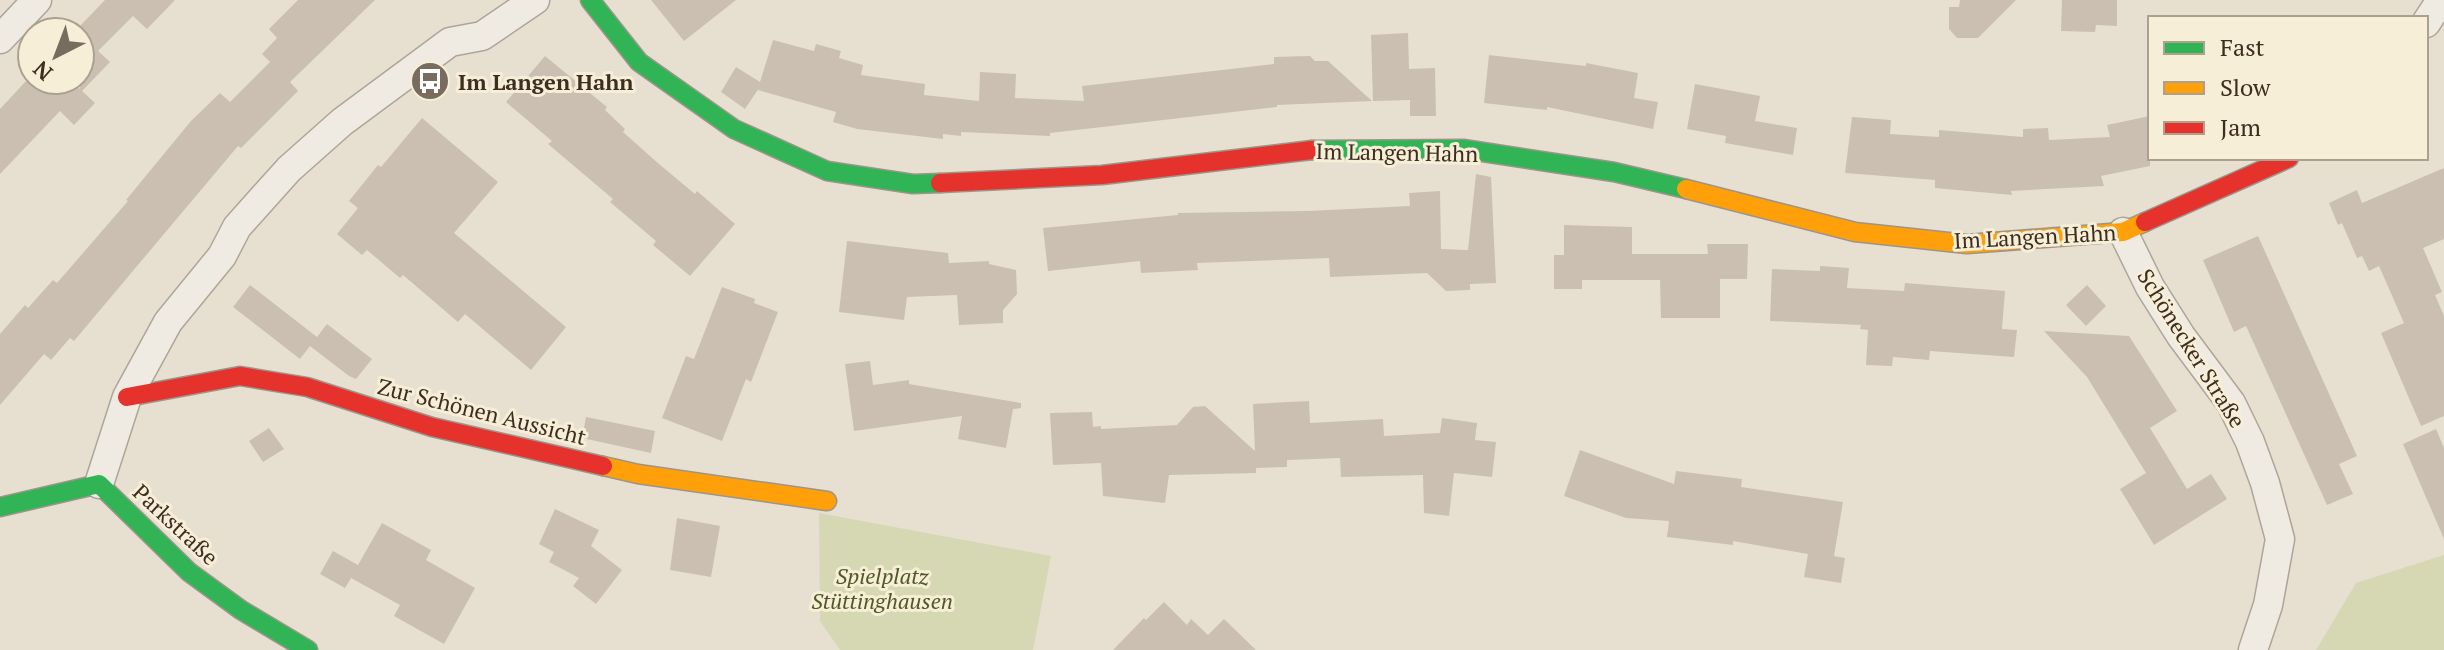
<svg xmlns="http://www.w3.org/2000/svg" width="2444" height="650" font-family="'PT Serif',serif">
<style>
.green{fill:#d6d7b3}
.building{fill:#cbbfb2}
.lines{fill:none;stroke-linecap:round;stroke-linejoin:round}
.street-casing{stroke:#ada599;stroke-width:31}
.fast-casing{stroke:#9c958a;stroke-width:21}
.slow-casing{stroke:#9c958a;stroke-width:21}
.jam-casing{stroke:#9c958a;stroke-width:21}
.street{stroke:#efebe3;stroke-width:28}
.fast{stroke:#30b455;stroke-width:18}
.slow{stroke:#ff9f0a;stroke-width:18}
.jam{stroke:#e5322d;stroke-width:18}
.labels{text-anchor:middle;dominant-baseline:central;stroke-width:6;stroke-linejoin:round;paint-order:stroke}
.poi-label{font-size:22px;font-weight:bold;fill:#3d2e20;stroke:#f7eed8;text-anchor:start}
.street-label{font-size:22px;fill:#3d2e20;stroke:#f7eed8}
.park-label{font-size:22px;font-style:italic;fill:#4d5a26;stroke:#f7eed8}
</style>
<rect width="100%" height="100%" fill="#e7e0d1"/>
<g class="green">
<polygon points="819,513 1051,556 1033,650 840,650 820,621"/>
<polygon points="2444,555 2444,650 2316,650 2356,583"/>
</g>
<g class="building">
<polygon points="105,0 175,0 147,29 133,16 98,51 110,62 82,91 95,103 74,125 60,111 0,174 0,109 27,80 71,80 80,89 80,26"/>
<polygon points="298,0 375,0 290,82 298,91 241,148 238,146 74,341 70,338 51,360 44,354 0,405 0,334 25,305 28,308 53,280 57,283 128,201 126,200 191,121 220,93 230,102 270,62 262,54 277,38 269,29"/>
<polygon points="651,0 736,0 684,41"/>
<polygon points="1960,0 2016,0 1978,38 1957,38 1949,29 1949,7 1959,7"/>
<polygon points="2062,0 2117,0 2117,26 2096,25 2095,32 2061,31"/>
<polygon points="1408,33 1409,69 1435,68 1436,116 1410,116 1410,100 1373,101 1371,35"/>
<polygon points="773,40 814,51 816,44 841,51 839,58 863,65 861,75 925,84 924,95 979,101 980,72 1016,74 1015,98 1084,101 1082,86 1274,64 1274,57 1310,56 1315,61 1328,61 1372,101 1277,105 1277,107 1050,133 1050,136 961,132 961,136 943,134 943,139 857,129 833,122 836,112 758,90 759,88 745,109 721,92 736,67 760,82"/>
<polygon points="1489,55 1586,66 1586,63 1638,73 1634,98 1658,102 1653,129 1547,107 1547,110 1484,103"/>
<polygon points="545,56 607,107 605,110 625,129 623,132 659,164 695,194 697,191 735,224 690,276 653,245 656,241 610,202 613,199 548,144 552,141 506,102"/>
<polygon points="1695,84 1760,96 1755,121 1797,128 1793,155 1725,143 1726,136 1687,129"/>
<polygon points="2150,116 2150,166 2101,176 2104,186 2011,191 2012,195 1935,188 1935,180 1845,173 1852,117 1891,120 1890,134 1939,137 1939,130 2023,137 2023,129 2048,128 2049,140 2110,137 2107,125"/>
<polygon points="422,118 498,182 454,233 566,327 531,370 465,314 458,322 403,275 400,278 367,250 362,255 337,234 358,208 349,201 378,165 381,167"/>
<polygon points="2444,168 2444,239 2423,248 2442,292 2435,295 2444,316 2444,416 2421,426 2381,333 2404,323 2379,266 2369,271 2362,256 2357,258 2342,223 2338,225 2329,203 2357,190 2362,203"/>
<polygon points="1476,174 1491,177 1496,283 1470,284 1470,290 1446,291 1427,273 1330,277 1329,258 1197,263 1198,270 1141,273 1140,261 1048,271 1043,228 1178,215 1178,213 1309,211 1410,206 1409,193 1440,191 1441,249 1468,250"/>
<polygon points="1564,225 1632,227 1632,254 1708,254 1707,244 1748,244 1747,279 1720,279 1720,318 1661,318 1660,280 1582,280 1582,289 1554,289 1554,255 1564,255"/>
<polygon points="2258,236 2357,456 2339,464 2353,494 2327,505 2246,326 2234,332 2203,260"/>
<polygon points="847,241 948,253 949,263 989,261 989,264 1016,270 1017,294 1003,310 1003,323 959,325 957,295 907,297 904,320 839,312"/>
<polygon points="1820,266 1849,268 1847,288 1904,291 1905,283 2005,291 2002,329 2017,330 2014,357 1930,351 1929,360 1893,357 1892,366 1866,365 1868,330 1860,329 1861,325 1770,321 1772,269 1820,271"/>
<polygon points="250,285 317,337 327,324 372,359 356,379 349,376 310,346 300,359 233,307"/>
<polygon points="2087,285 2106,306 2086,326 2066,305"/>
<polygon points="722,287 755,299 754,303 778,312 751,382 746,379 722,441 662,418 686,356 694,359"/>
<polygon points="2044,331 2129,336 2177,411 2150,428 2187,489 2211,474 2227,499 2154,545 2120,489 2146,473 2087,377"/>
<polygon points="870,361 873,385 909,380 909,384 1021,403 1021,408 1013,409 1006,448 958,439 962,416 854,431 845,364"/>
<polygon points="1309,401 1310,423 1383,419 1384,436 1440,433 1442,418 1477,423 1475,440 1496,442 1492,477 1454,473 1449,516 1424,513 1423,475 1341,477 1340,458 1287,460 1287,467 1256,468 1256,473 1169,475 1165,503 1103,496 1101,463 1053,465 1050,413 1092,412 1093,427 1101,426 1101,429 1177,425 1193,407 1205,406 1255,451 1253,404"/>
<polygon points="586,417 655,431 651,453 582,438"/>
<polygon points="269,428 284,449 263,462 249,441"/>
<polygon points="2436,429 2444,448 2444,539 2403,444"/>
<polygon points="1580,450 1674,484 1676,471 1742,479 1741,487 1843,502 1834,556 1845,558 1841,583 1804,577 1808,554 1733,541 1733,545 1667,537 1669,521 1626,518 1564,496"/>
<polygon points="555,509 599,530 591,546 622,570 596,604 573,586 579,578 549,562 554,552 539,544"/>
<polygon points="677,518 720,526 711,577 670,570"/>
<polygon points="382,523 431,550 426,560 475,588 444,644 394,616 400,605 351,578 345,588 320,574 333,551 358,565"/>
<polygon points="1164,602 1187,625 1191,619 1208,635 1224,619 1256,650 1113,650 1144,618 1146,620"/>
</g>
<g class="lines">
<defs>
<g id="street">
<polyline points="2426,23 2441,0"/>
<polyline points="0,39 37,0"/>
<polyline points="2123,232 2150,287 2181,336 2231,403 2250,442 2265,483 2280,539 2268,605 2253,650"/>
<polyline points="99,484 127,397 168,322 222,256 237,227 289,169 342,122 450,42 482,36 535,0"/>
</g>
<g id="fast">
<polyline points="590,0 639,62 734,129 827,171 913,184 940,183"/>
<polyline points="1312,150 1463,149 1614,172 1686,189"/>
<polyline points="0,507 99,484 189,572 241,610 308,650"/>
</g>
<g id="slow">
<polyline points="1686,189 1855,232 1967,244 2123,232 2145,222"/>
<polyline points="603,466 638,474 827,501"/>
</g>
<g id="jam">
<polyline points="940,183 1102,175 1312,150"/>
<polyline points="2145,222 2289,158"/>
<polyline points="127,397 240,376 307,387 432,427 603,466"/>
</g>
</defs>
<use href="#street" class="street-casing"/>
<use href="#fast" class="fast-casing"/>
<use href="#slow" class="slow-casing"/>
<use href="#jam" class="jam-casing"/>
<use href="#street" class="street"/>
<use href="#fast" class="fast"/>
<use href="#slow" class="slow"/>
<use href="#jam" class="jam"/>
</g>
<defs>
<symbol id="bus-disc" viewBox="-11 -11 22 22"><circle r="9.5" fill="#786c5e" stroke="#f7eed8"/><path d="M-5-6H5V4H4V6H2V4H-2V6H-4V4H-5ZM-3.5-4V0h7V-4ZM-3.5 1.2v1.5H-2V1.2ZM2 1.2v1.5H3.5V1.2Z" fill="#fff"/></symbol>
</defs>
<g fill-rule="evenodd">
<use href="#bus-disc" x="408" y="59" width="44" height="44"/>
</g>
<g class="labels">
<g class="poi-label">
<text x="458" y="81">Im Langen Hahn</text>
</g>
<g class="street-label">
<text transform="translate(1397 152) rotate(1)">Im Langen Hahn</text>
<text transform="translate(2035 236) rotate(-3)">Im Langen Hahn</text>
<text transform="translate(2192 348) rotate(58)">Schönecker Straße</text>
<text transform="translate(482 411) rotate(14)">Zur Schönen Aussicht</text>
<text transform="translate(176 524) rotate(43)">Parkstraße</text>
</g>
<g class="park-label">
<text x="882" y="575">Spielplatz<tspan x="882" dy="25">Stüttinghausen</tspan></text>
</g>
</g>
<rect x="2148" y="16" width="280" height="144" fill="#f7eed8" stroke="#ada18e" stroke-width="2"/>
<rect x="2164" y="42" width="40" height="12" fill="#30b455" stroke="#ada18e" stroke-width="2"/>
<text x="2220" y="56" font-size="24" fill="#3d2e20">Fast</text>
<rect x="2164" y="82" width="40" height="12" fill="#ff9f0a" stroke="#ada18e" stroke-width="2"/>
<text x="2220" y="96" font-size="24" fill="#3d2e20">Slow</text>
<rect x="2164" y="122" width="40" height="12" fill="#e5322d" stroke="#ada18e" stroke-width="2"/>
<text x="2220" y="136" font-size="24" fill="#3d2e20">Jam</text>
<g transform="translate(56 56) rotate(222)"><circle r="38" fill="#f7eed8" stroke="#ada18e" stroke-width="2"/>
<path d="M0-6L14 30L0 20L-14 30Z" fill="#786c5e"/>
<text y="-12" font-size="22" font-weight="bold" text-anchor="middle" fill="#3d2e20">N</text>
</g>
</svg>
